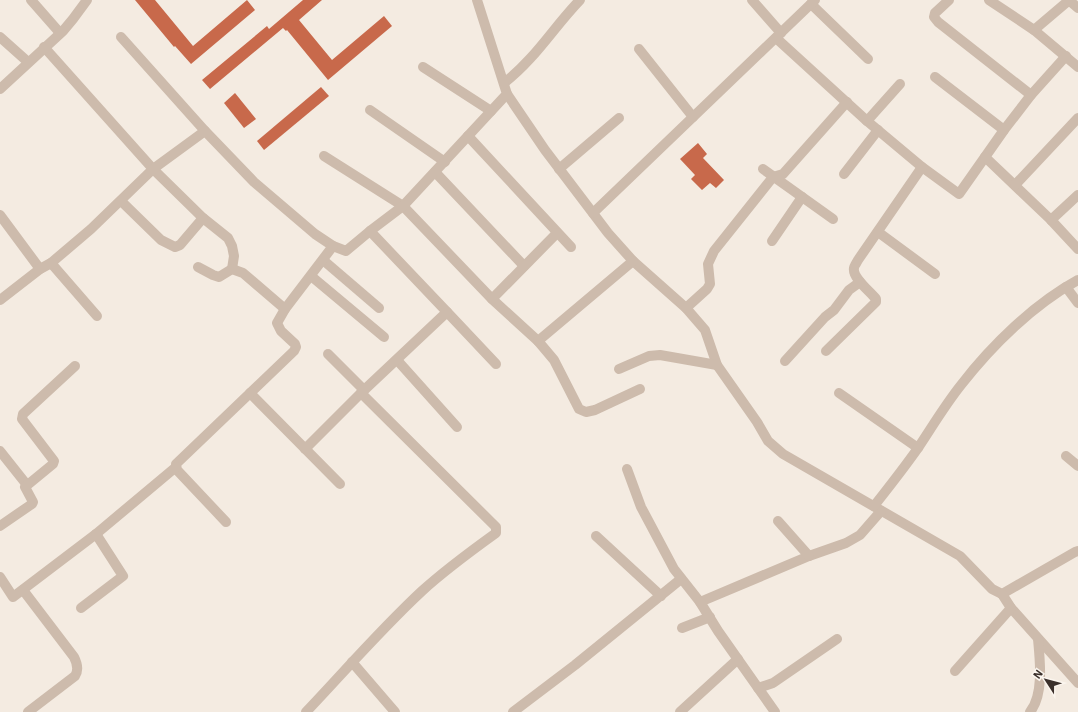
<svg xmlns="http://www.w3.org/2000/svg" width="1078" height="712" font-family="'IBM Plex Sans',sans-serif">
<style>
.building{fill:#c8694b}
.lines{fill:none;stroke-linecap:round;stroke-linejoin:round}
.minor{stroke:#cdbbac;stroke-width:10}
</style>
<rect width="100%" height="100%" fill="#f4ebe1"/>
<g class="building">
<polygon points="135,0 155,0 193,46 247,0 255,10 191,64 175,46 174,47"/>
<polygon points="303,0 322,0 299,20 332,60 384,16 392,26 328,80 287,30 286,31 283,28 210,89 202,80 267,26 269,29"/>
<polygon points="321,87 329,96 264,150 257,141"/>
<polygon points="235,93 256,119 244,128 224,103"/>
<polygon points="698,143 707,154 703,158 724,180 716,188 710,183 702,190 691,179 695,175 680,159"/>
</g>
<g class="lines">
<g class="minor">
<polyline points="31,0 60,33"/>
<polyline points="752,0 781,33"/>
<polyline points="949,0 935,13 934,17 938,22 1031,95"/>
<polyline points="989,0 1034,30 1078,67"/>
<polyline points="811,4 868,59"/>
<polyline points="1034,30 1067,2 1071,2 1078,8"/>
<polyline points="0,37 28,62"/>
<polyline points="121,37 205,131"/>
<polyline points="776,38 867,121 922,167 959,194 1004,130 1031,95 1066,56"/>
<polyline points="44,47 153,169 203,218 228,238 232,246 234,256 232,269"/>
<polyline points="639,49 693,117"/>
<polyline points="423,67 491,111"/>
<polyline points="935,77 1004,130"/>
<path d="M504,83C536,58 553,28 580,0"/>
<polyline points="0,89 63,31 73,19 87,0"/>
<polyline points="507,94 545,150 608,233 633,261 686,308 705,330 717,365 757,422 768,441 783,454 960,556 992,589 1002,594 1075,552 1078,551"/>
<polyline points="370,110 445,162"/>
<polyline points="867,121 900,84"/>
<polyline points="468,136 571,247"/>
<polyline points="324,156 403,206 492,299 538,341 633,261"/>
<polyline points="985,157 1051,220 1078,249"/>
<polyline points="559,169 619,118"/>
<polyline points="763,169 833,219"/>
<polyline points="435,172 524,266"/>
<polyline points="844,174 878,130"/>
<polyline points="1015,185 1078,118"/>
<polyline points="121,201 161,240 175,247 180,245 203,218"/>
<polyline points="593,213 815,0"/>
<polyline points="0,215 40,269"/>
<polyline points="1051,220 1078,195"/>
<polyline points="878,232 935,274"/>
<polyline points="772,241 802,197"/>
<polyline points="323,260 379,308"/>
<polyline points="51,263 97,316"/>
<polyline points="198,267 213,275 219,277 232,269 243,273 285,309"/>
<polyline points="311,276 384,337"/>
<polyline points="1066,287 1078,303"/>
<polyline points="492,299 557,233"/>
<polyline points="0,300 40,269 51,263 91,229 153,169 205,131 254,182 315,234 333,246 346,251 370,231"/>
<polyline points="686,308 707,289 710,284 708,264 714,251 773,177 783,174 847,102"/>
<polyline points="447,312 496,364"/>
<polyline points="538,341 554,360 579,409 586,412 595,410 640,389"/>
<path d="M826,351L876,302V299C871,292 852,278 854,268C854,266 857,262 858,260L922,167"/>
<polyline points="328,354 364,390"/>
<polyline points="397,360 457,427"/>
<polyline points="785,361 825,317 834,310 849,290 860,282"/>
<polyline points="619,369 649,356 660,355 717,365"/>
<polyline points="250,393 340,484"/>
<polyline points="839,393 918,448"/>
<polyline points="305,449 361,393"/>
<polyline points="0,451 27,485"/>
<polyline points="1066,456 1078,466"/>
<polyline points="627,469 641,507 674,569 700,602 809,556 846,543 860,535 881,511"/>
<path d="M874,506C889,487 904,468 918,448C932,427 945,405 961,385C992,345 1034,304 1078,280"/>
<polyline points="778,521 809,556"/>
<polyline points="226,522 177,470 176,464 294,351 296,347 295,344 281,331 277,323 285,309 333,246"/>
<polyline points="0,526 32,504 33,502 25,487 53,464 54,461 22,419 23,414 75,366"/>
<polyline points="596,536 661,596"/>
<polyline points="0,577 13,597 96,534 176,467"/>
<path d="M23,590L74,657C77,663 79,670 75,676L28,712"/>
<polyline points="1002,594 1011,608 1078,683"/>
<polyline points="700,602 718,631 775,712"/>
<polyline points="81,608 123,576 96,534"/>
<polyline points="682,628 710,617"/>
<polyline points="352,662 395,712"/>
<polyline points="955,671 1011,608"/>
<polyline points="758,688 773,683 837,639"/>
<path d="M306,712C344,672 381,629 422,591C445,570 471,551 496,533V527L361,393L447,312L370,231L403,206L507,94L477,0"/>
<polyline points="513,712 575,665 681,579"/>
<polyline points="680,712 738,659"/>
<path d="M1030,712C1044,695 1040,660 1038,639"/>
</g>
</g>
<g transform="translate(1046 680) rotate(306)" stroke="#fbf5ee" stroke-width="3" paint-order="stroke">
<path d="M0-3L7 15L0 10L-7 15Z" fill="#3b302b"/>
<text y="-6" font-size="11" font-weight="bold" text-anchor="middle" fill="#3b302b">N</text>
</g>
</svg>
